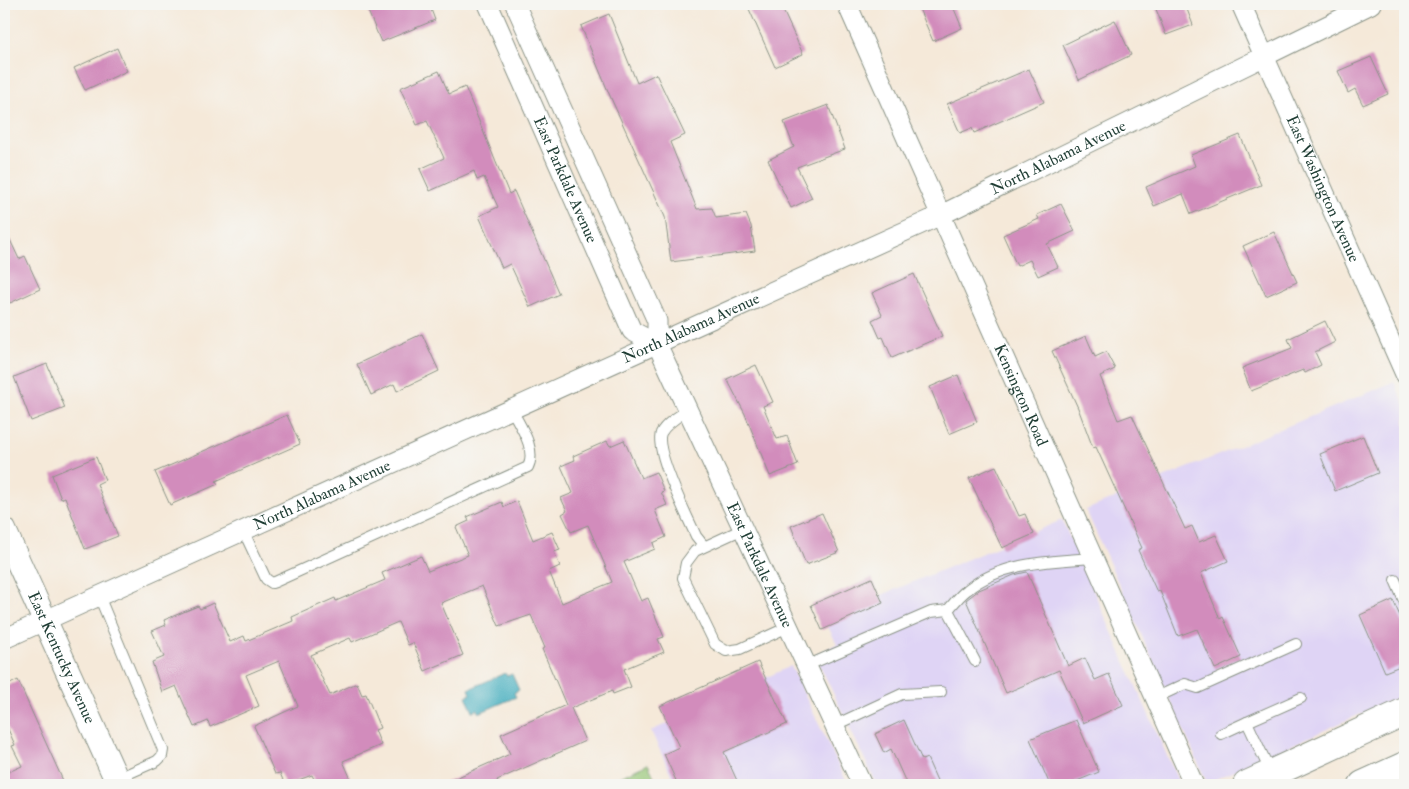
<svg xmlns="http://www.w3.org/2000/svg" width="1409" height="789" font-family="'IM FELL Double Pica',serif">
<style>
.built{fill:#dfd4f5}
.green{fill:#94c473;stroke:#5a8054}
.water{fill:#3facbd;stroke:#2f7478}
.building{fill:#d28cbc}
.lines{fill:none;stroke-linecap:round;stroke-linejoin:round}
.service-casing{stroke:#8a9386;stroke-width:12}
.minor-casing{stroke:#8a9386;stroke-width:21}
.tertiary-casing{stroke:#8a9386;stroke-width:26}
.primary-casing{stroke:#8a9386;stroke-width:30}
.service{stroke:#fff;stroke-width:10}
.minor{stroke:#fff;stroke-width:19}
.tertiary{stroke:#fff;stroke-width:24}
.primary{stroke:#fff;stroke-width:28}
.labels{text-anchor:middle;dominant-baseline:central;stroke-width:4;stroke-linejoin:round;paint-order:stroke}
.street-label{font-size:16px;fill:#1f3d34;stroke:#f6f6f2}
</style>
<rect width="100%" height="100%" fill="#f6f6f2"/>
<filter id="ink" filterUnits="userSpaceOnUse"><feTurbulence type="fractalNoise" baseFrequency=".02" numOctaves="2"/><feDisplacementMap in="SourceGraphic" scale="10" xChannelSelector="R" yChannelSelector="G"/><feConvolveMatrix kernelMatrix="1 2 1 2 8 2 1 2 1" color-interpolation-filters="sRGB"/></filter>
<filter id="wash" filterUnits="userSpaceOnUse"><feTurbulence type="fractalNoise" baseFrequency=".0096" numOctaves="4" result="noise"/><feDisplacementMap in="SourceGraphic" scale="20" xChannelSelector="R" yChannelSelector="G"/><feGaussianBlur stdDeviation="1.12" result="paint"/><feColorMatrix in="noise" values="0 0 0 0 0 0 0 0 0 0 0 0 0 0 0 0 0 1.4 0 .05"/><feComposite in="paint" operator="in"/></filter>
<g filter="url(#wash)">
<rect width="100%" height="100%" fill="#f5e9d9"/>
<g class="built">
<polygon points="1394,382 1405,406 1405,694 1207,783 1086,510"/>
<polygon points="1062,520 1180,785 877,785 815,655 837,644 824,619"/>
<polygon points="791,666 848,785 676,785 651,731"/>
</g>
<polygon class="green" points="648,764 658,785 602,785"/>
<polygon class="water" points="505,673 507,676 512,674 519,690 514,693 516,697 479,713 478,709 473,712 466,696 471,694 469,689"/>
<g id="blocks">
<g class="building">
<polygon points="365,4 429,4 435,20 381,42"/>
<polygon points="760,4 780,4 803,54 775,67 749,9"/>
<polygon points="917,4 952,4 962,28 933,41"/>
<polygon points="1154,4 1185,4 1193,25 1166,35"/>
<polygon points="609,14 637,83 656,74 685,135 670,142 697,209 712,208 716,218 746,214 751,226 755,251 671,262 665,217 610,96 581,26"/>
<polygon points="1115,20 1131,55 1079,80 1063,45"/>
<polygon points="117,48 127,71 85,90 74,68"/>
<polygon points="1371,57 1388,94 1363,105 1355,89 1348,93 1338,71"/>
<polygon points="1029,69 1044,102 974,133 972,128 960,133 947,104"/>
<polygon points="439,71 449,94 465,87 509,194 514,191 559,294 530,307 510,264 502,268 479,216 498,207 484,177 477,180 474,171 430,191 420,169 444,158 427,121 417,125 400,88"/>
<polygon points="828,105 845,149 797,167 812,198 791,208 768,160 794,147 784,122"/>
<polygon points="1240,135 1261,185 1191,214 1183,194 1154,206 1146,187 1195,166 1191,155"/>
<polygon points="1061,204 1075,231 1047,244 1058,267 1038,276 1030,260 1017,266 1003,235 1039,219 1037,215"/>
<polygon points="4,227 19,259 25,256 40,289 10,303 4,289"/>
<polygon points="1274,232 1297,282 1266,296 1243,246"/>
<polygon points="914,274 942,336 892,358 883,337 880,338 872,320 882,315 872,293"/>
<polygon points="1325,321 1335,342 1315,352 1321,365 1305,373 1303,370 1251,391 1242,368 1292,348 1288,339"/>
<polygon points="422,334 439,371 397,391 394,384 371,395 357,364"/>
<polygon points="1086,336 1095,357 1106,352 1115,369 1100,376 1118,420 1132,415 1185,529 1192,526 1199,542 1216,535 1228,561 1201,573 1220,619 1223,617 1241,657 1215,669 1197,629 1178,636 1160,591 1157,592 1138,550 1142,548 1096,447 1093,448 1078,408 1052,351"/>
<polygon points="47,364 65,408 31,421 14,377"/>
<polygon points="756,365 773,402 763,406 777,439 787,436 798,465 770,476 745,414 727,379"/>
<polygon points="958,375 977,422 949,434 930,387"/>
<polygon points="287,415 300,444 216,481 218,484 170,505 155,472"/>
<polygon points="1363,436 1378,473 1335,491 1320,454"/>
<polygon points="624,440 641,478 656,472 664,491 661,492 667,505 655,510 666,537 653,543 655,549 624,562 641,601 648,598 664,637 658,639 664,652 624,669 631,687 613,694 612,691 571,708 585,741 497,780 499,785 440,785 510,754 501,734 566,705 542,649 545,648 531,615 499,626 482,586 441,603 463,655 425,671 413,643 408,645 398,622 352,642 350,638 311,655 330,695 357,683 362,695 366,694 380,728 375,730 381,745 343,761 350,777 333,784 331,780 317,785 312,775 285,785 280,773 275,774 254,726 298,706 279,661 246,675 259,706 210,727 208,721 194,727 176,686 162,692 152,662 164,657 152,631 166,625 164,620 198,606 200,609 213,603 230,642 244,636 246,641 293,621 292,617 335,598 336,601 385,580 382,573 421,556 428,571 468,555 456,527 469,521 467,517 502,502 504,507 517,501 533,540 552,532 560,550 554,552 560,566 549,571 562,603 612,582 588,525 571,532 562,514 567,511 561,498 573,493 561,466 575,460 573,456 607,441 610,446"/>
<polygon points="96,457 105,480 97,484 118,536 85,549 65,497 61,499 52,475"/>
<polygon points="996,466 1019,516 1025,514 1034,534 1002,548 969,478"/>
<polygon points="822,513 839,552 806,565 791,526"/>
<polygon points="1027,572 1068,666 1085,658 1095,680 1109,674 1123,705 1083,723 1059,670 1006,693 966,600 979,590 1014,575"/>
<polygon points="872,578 883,603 822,630 811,605"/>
<polygon points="1393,600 1405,628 1405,664 1385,672 1360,615"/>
<polygon points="758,662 787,724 724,752 739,785 678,785 664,754 679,747 660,706"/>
<polygon points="18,680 31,710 65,785 4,785 4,774 22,766 12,746 15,745 4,720 4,687"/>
<polygon points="904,720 922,760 927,758 939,785 907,785 891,749 884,753 875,734"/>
<polygon points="1076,720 1099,772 1067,785 1050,785 1030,739"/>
</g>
</g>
</g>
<g filter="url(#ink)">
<use href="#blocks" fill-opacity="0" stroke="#8a9386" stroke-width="1"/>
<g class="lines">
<defs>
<g id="service">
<path d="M688,410C679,416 666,423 661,433C654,450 687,516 696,536L704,546"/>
<polyline points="743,529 695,551 686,563 683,578 715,644 726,651 740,649 788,627"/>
<path d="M243,530L266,579L272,583L275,582L528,467C537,449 520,426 512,410"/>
<polyline points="1395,580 1405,603"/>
<polyline points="99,596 163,750 162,756 157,761 116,779"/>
<path d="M948,610C954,603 960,595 967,590C1002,562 1051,561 1093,558"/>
<polyline points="806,666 931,612 948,610 975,661"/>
<polyline points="1155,698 1185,684 1198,688 1296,644"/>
<polyline points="833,726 902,694 941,692"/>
<polyline points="1221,734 1247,722"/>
<polyline points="1271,773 1247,722 1301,698"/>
</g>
<g id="minor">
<path id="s1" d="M488,4L632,331L657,344"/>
<path id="s2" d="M515,4L657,321V344L862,785"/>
<path id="s3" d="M847,4L1194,785"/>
<path id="s4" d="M1241,4L1405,374"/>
<path id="s5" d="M4,639L941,215L1371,4"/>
</g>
<g id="tertiary">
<path id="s6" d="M4,530L119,785"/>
</g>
<g id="primary">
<polyline points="1247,785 1405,712"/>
<polyline points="1363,785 1405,766"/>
</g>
</defs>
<use href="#service" class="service-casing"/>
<use href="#minor" class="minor-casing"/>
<use href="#tertiary" class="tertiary-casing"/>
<use href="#primary" class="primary-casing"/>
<use href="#service" class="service"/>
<use href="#minor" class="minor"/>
<use href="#tertiary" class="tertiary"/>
<use href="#primary" class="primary"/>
</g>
</g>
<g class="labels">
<g class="street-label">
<text stroke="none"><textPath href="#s5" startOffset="1159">North Alabama Avenue</textPath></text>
<text stroke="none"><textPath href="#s1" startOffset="192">East Parkdale Avenue</textPath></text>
<text stroke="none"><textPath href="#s4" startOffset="202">East Washington Avenue</textPath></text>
<text stroke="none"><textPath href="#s5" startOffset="754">North Alabama Avenue</textPath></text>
<text stroke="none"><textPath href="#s3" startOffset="428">Kensington Road</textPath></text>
<text stroke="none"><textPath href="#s5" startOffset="349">North Alabama Avenue</textPath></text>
<text stroke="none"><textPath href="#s2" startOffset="614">East Parkdale Avenue</textPath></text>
<text stroke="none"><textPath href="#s6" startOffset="140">East Kentucky Avenue</textPath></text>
</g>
</g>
<rect width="1409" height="789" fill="none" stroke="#f6f6f2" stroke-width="20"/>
</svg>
